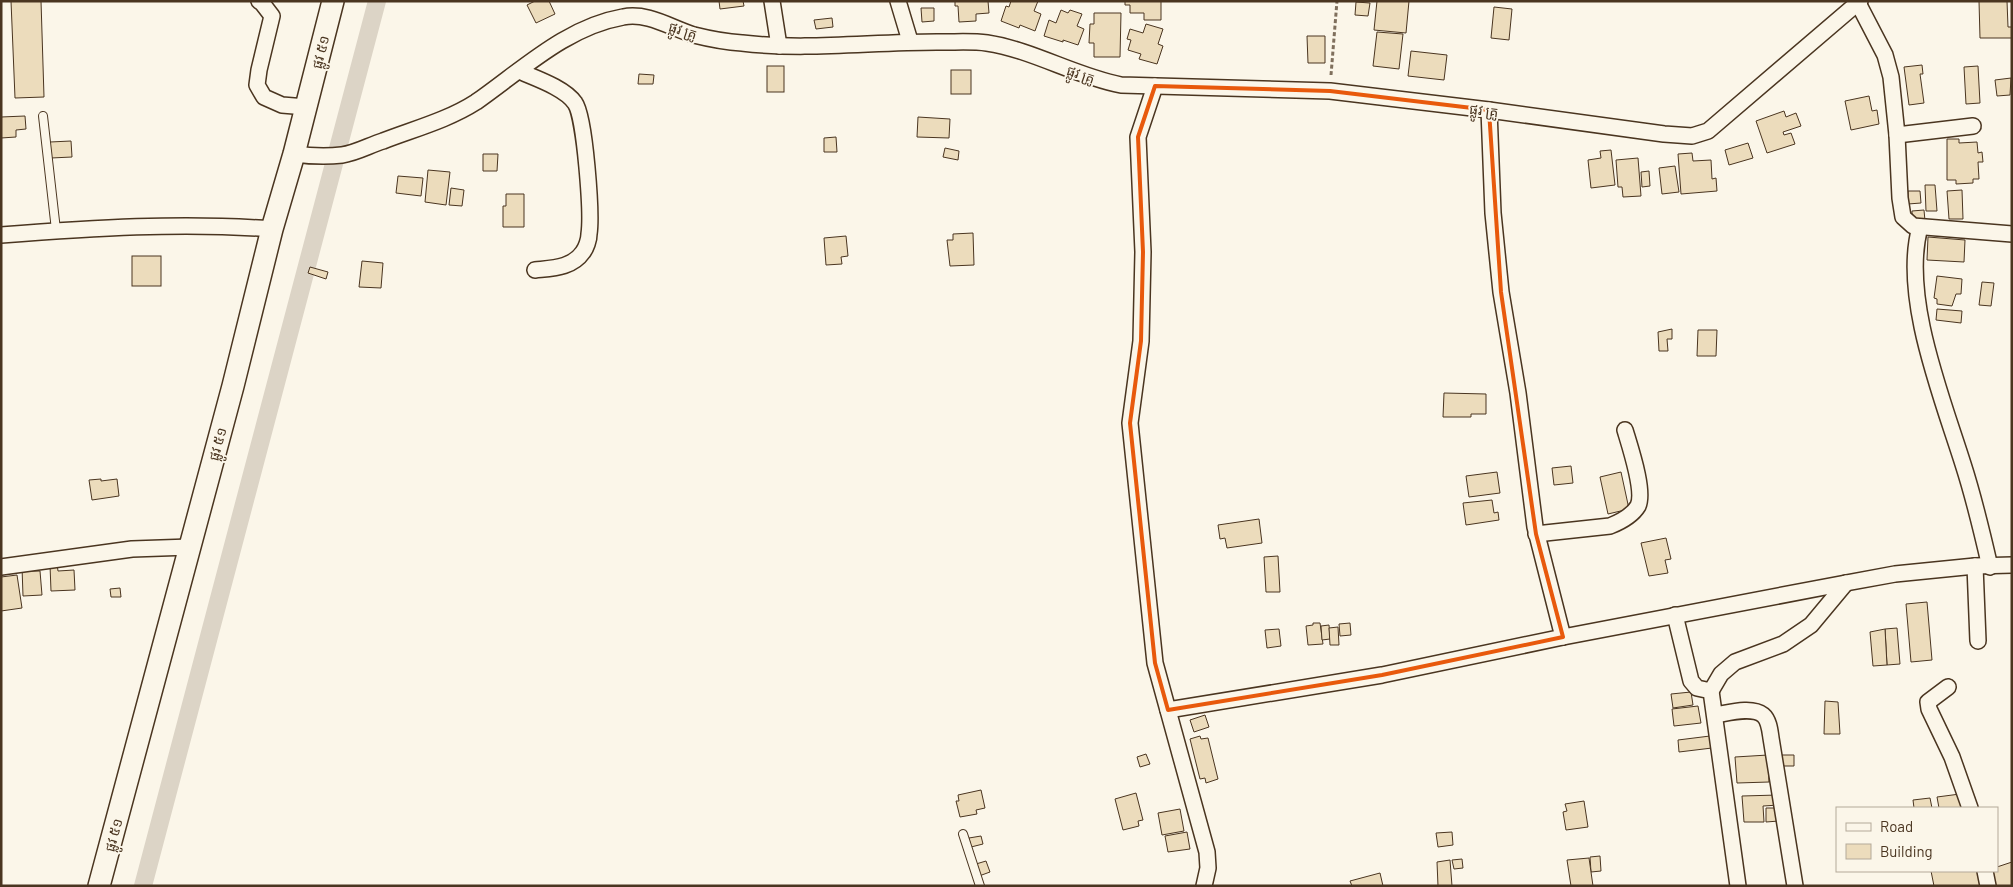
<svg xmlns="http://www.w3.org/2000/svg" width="2013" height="887" font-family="Barlow,'Noto Sans Khmer',sans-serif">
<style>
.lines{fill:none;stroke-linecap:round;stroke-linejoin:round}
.canal{stroke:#dcd4c6;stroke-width:18}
.building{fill:#ecdcbc;stroke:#4a3520}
.lane-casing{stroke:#4a3520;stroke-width:10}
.street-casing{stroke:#4a3520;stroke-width:18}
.secondary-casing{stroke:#4a3520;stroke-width:24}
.path{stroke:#7f6f5c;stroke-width:3;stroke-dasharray:4 2.5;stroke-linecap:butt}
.lane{stroke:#fbf6e9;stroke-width:8}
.street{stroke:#fbf6e9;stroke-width:15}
.secondary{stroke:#fbf6e9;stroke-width:21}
.marked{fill:none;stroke:#e8590c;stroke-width:4;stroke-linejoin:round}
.labels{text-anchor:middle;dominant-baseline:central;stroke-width:4;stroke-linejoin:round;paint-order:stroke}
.street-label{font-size:14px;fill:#4a3520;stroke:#fbf6e9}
</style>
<rect width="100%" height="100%" fill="#fbf6e9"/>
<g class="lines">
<polyline class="canal" points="143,886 377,1"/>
</g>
<g class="building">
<polygon points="11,1 41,1 44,97 15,98"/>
<polygon points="535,1 549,1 555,14 536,23 527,5"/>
<polygon points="719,1 743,1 744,6 720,9"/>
<polygon points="955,1 988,1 989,13 976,14 976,21 959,22 958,6 955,6"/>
<polygon points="1011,1 1038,1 1034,11 1041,14 1035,31 1020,25 1019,28 1001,21 1006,6 1009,7"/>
<polygon points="1125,1 1161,1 1161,20 1144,20 1144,13 1130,13 1130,5 1125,5"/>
<polygon points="1377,1 1409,1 1406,33 1374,30"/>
<polygon points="1979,1 2007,1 2008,27 2012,27 2012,38 1980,38"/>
<polygon points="1356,2 1370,3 1368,16 1355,15"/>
<polygon points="1494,7 1512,9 1509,40 1491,38"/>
<polygon points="921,8 934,8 934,21 922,22"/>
<polygon points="1061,10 1068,13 1070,10 1082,14 1077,26 1084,29 1078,45 1063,40 1063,42 1044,36 1049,20 1056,23"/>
<polygon points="1094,13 1121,13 1120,57 1094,57 1094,43 1089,43 1090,24 1094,24"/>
<polygon points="832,18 833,27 816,29 814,20"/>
<polygon points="1146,24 1163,29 1158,44 1163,46 1157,64 1139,59 1141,54 1128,50 1131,40 1127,39 1130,29 1143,33"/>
<polygon points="1377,32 1403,34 1399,69 1373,66"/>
<polygon points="1307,36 1325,36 1325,63 1308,63"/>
<polygon points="1411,51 1447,55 1444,80 1408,76"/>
<polygon points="1922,65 1923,74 1920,74 1924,103 1909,105 1904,67"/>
<rect x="767" y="66" width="17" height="26"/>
<polygon points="1978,66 1980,103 1966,104 1964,67"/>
<rect x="951" y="70" width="20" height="24"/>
<polygon points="639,74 654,75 653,84 638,84"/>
<polygon points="2011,78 2010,95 1997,96 1995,80"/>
<polygon points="1869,96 1872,111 1877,110 1879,124 1851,130 1845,101"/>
<polygon points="1784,111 1786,117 1796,113 1801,126 1783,132 1784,135 1791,133 1795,144 1767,153 1756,121"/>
<polygon points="25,116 26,129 16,130 16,137 1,138 1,117"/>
<polygon points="918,117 950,119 949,138 917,137"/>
<polygon points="836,137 837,152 824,152 824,138"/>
<polygon points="1947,139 1959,139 1959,143 1977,142 1978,153 1982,152 1983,162 1978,162 1979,179 1973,179 1973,183 1956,184 1956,180 1947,180"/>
<polygon points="71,141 72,157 51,158 50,142"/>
<polygon points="1748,143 1753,158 1729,165 1725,150"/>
<polygon points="945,148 959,151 958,160 943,157"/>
<polygon points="1611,150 1615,185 1591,188 1588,160 1601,158 1600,151"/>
<polygon points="1692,153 1693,161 1711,160 1712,179 1716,178 1717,191 1681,194 1678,154"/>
<polygon points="483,154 498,154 497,171 483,171"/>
<polygon points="1638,158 1641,196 1623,197 1622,187 1618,187 1616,160"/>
<polygon points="1675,166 1679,192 1662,194 1659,168"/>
<polygon points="428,170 450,172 446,205 425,202"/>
<polygon points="1649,171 1650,186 1642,187 1641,172"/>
<polygon points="398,176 423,178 421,196 396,193"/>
<polygon points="1925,185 1935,185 1937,211 1926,211"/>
<polygon points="451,188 464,190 462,206 449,205"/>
<polygon points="1962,190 1963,219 1949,219 1947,191"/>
<polygon points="1908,191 1920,191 1921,203 1908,204"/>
<polygon points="506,194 524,194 524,227 503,227 503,206 506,206"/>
<polygon points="1924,210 1925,221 1912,222 1912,211"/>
<polygon points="973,233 974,265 950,266 947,240 953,240 953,234"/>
<polygon points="846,236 848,256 841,257 842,264 826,265 824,238"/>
<polygon points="1928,237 1965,240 1964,262 1927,260"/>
<rect x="132" y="256" width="29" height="30"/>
<polygon points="362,261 383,263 381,288 359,287"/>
<polygon points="310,267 328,272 326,279 308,273"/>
<polygon points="1937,276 1962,279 1961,294 1956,294 1952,306 1937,304 1937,299 1934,298"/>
<polygon points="1982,282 1994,283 1991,306 1979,305"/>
<polygon points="1937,309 1962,311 1961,323 1936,320"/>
<polygon points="1672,329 1672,339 1667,339 1668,351 1659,351 1658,332"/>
<polygon points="1698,330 1717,330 1716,356 1697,356"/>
<polygon points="1444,393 1486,394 1486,414 1471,414 1471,417 1443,417"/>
<polygon points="1571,466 1573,483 1554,485 1552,468"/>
<polygon points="1497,472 1500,493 1469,497 1466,476"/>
<polygon points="1621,472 1629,509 1608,514 1600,477"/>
<polygon points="101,479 101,481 117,479 119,496 92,500 89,480"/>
<polygon points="1492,500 1494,513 1498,512 1499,520 1466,525 1463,503"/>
<polygon points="1259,519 1262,543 1227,548 1225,538 1220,539 1218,525"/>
<polygon points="1666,538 1671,559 1665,560 1668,573 1649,576 1641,543"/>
<polygon points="1278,556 1280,592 1266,592 1264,557"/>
<polygon points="57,564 58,571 74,570 75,590 51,591 50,565"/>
<polygon points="22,567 32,567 32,571 40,571 42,595 23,596"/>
<polygon points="17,575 22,608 1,611 1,577"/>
<polygon points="120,588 121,597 111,597 110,589"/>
<polygon points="1927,602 1932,660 1911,662 1906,604"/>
<polygon points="1313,623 1320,623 1323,644 1308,645 1306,626 1313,625"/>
<polygon points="1350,623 1351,635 1340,636 1339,624"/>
<polygon points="1329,625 1330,639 1322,640 1321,626"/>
<polygon points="1338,627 1339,645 1330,645 1329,628"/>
<polygon points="1897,628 1900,664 1887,665 1885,629"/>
<polygon points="1279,629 1281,646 1267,648 1265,630"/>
<polygon points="1885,629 1887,665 1873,666 1870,632"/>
<polygon points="1691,692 1693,705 1673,708 1671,694"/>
<polygon points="1825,701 1838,702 1840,734 1824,734"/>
<polygon points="1698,706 1701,723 1674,726 1672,709"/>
<polygon points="1205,715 1209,727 1194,732 1190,720"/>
<polygon points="1200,736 1201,739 1208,738 1218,779 1206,783 1205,778 1200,779 1190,739"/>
<polygon points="1710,736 1712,748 1679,752 1678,740"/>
<polygon points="1146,754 1150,764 1140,767 1137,757"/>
<polygon points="1768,755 1769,782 1737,783 1735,757"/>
<polygon points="1781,755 1794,755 1794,766 1782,766"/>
<polygon points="981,790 985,808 976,810 977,814 960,817 956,801 959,801 958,795"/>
<polygon points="1136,793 1143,820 1138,821 1139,826 1123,830 1115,799"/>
<polygon points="1960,794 1962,808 1939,808 1937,797"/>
<polygon points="1778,795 1779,805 1763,806 1764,822 1744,822 1742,796"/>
<polygon points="1930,798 1932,808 1914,808 1913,800"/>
<polygon points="1584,801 1588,827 1566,830 1563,812 1567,811 1565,804"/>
<polygon points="1766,808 1779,808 1779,821 1766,822"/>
<polygon points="1180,809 1184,831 1162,835 1158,813"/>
<polygon points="1187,832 1190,849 1168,852 1165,836"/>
<polygon points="1452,832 1453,845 1438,847 1436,833"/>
<polygon points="981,836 983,844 971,847 969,838"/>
<polygon points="1600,856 1601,871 1591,872 1590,857"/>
<polygon points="1589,858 1593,886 1571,886 1567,860"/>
<polygon points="1462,859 1463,868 1454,869 1452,860"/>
<polygon points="1450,860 1452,886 1438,886 1437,862"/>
<polygon points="986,861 990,872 979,876 976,864"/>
<polygon points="2012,862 2012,886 1995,886 1989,871 1997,871 1997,867"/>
<polygon points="1931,871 1978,871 1981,886 1934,886"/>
<polygon points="1380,873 1383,886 1352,886 1350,881"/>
</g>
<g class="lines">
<defs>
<g id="lane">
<polyline points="43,116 56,230"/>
<polyline points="963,834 980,886"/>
</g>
<g id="street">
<polyline points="259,1 262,3 272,16 259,70 257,85 264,97 282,105 306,107"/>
<polyline points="772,1 779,46"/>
<polyline points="898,1 910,41"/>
<polyline points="1858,3 1885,55 1891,77 1897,135 1900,198 1903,217 1913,226 2012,234"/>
<path d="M519,71C535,78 565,88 575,103C585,117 592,214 589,234C589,240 586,248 583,252C572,268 553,268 535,270"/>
<polyline points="1155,86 1138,137 1143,252 1141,341 1130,423 1155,663 1207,852 1208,868 1204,886"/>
<polyline points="1489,110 1493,213 1501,292 1518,393 1535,527 1563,637"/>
<polyline points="1897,135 1973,126"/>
<path d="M294,154C309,156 326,157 342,155C356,153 370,145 383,141C414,129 448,120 476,102C522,70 566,27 623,17C648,12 671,28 694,35C710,39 726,42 742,43C809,51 877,41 944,42C958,42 973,41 987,43C1033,50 1075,76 1121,85L1330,91L1489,110L1664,134L1692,136L1708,131L1860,1"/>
<path d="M1920,227C1901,296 1942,397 1963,464C1974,498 1982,532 1990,567"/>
<path d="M1,235C91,228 182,222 272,229"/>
<path d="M1536,534L1610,526C1620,522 1632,516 1638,506C1645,491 1630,447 1625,430"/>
<polyline points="1975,566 1978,641"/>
<polyline points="1,567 132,549 190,547"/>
<polyline points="1675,615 1691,681 1697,688 1711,691 1738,886"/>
<polyline points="1948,687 1928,702 1929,709 1952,757 1970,808"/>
<polyline points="1711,691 1721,674 1735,662 1783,644 1811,625 1846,583"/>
<polyline points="1168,710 1382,675 1563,637 1846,583 1895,574 1975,566 2012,565"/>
<path d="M1715,715C1728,713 1752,706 1763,715C1769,720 1770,731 1771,738L1795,886"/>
<polyline points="1985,871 1988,886"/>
</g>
<polyline id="secondary" points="99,886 233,386 272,229 294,154 333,1"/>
</defs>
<use href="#lane" class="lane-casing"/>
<use href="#street" class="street-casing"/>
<use href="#secondary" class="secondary-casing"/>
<polyline class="path" points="1331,75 1337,1"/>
<use href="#lane" class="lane"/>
<use href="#street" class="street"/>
<use href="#secondary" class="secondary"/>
</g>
<path class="marked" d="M1155,86L1330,91L1489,110L1501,292L1536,534L1563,637L1382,675L1168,710L1155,663L1130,423L1141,341L1143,252L1138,137Z"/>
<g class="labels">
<g class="street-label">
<text transform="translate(683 30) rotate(18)">ផ្លូវ គ្រូ</text>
<text transform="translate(320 52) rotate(-76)">ផ្លូវ ៥១</text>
<text transform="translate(1081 74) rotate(19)">ផ្លូវ គ្រូ</text>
<text transform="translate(1484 110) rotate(7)">ផ្លូវ គ្រូ</text>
<text transform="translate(217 444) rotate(-75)">ផ្លូវ ៥១</text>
<text transform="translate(113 835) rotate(-75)">ផ្លូវ ៥១</text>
</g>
</g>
<rect width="2013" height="887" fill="none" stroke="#4a3520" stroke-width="5"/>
<rect x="1836" y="807" width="162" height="65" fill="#fbf6e9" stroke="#b4a999"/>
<rect x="1846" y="823" width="25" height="8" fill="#fbf6e9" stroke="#b4a999"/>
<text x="1880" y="832" font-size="15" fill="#4a3520">Road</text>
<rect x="1846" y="844" width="25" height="15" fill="#ecdcbc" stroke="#b4a999"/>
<text x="1880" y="857" font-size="15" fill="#4a3520">Building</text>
</svg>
